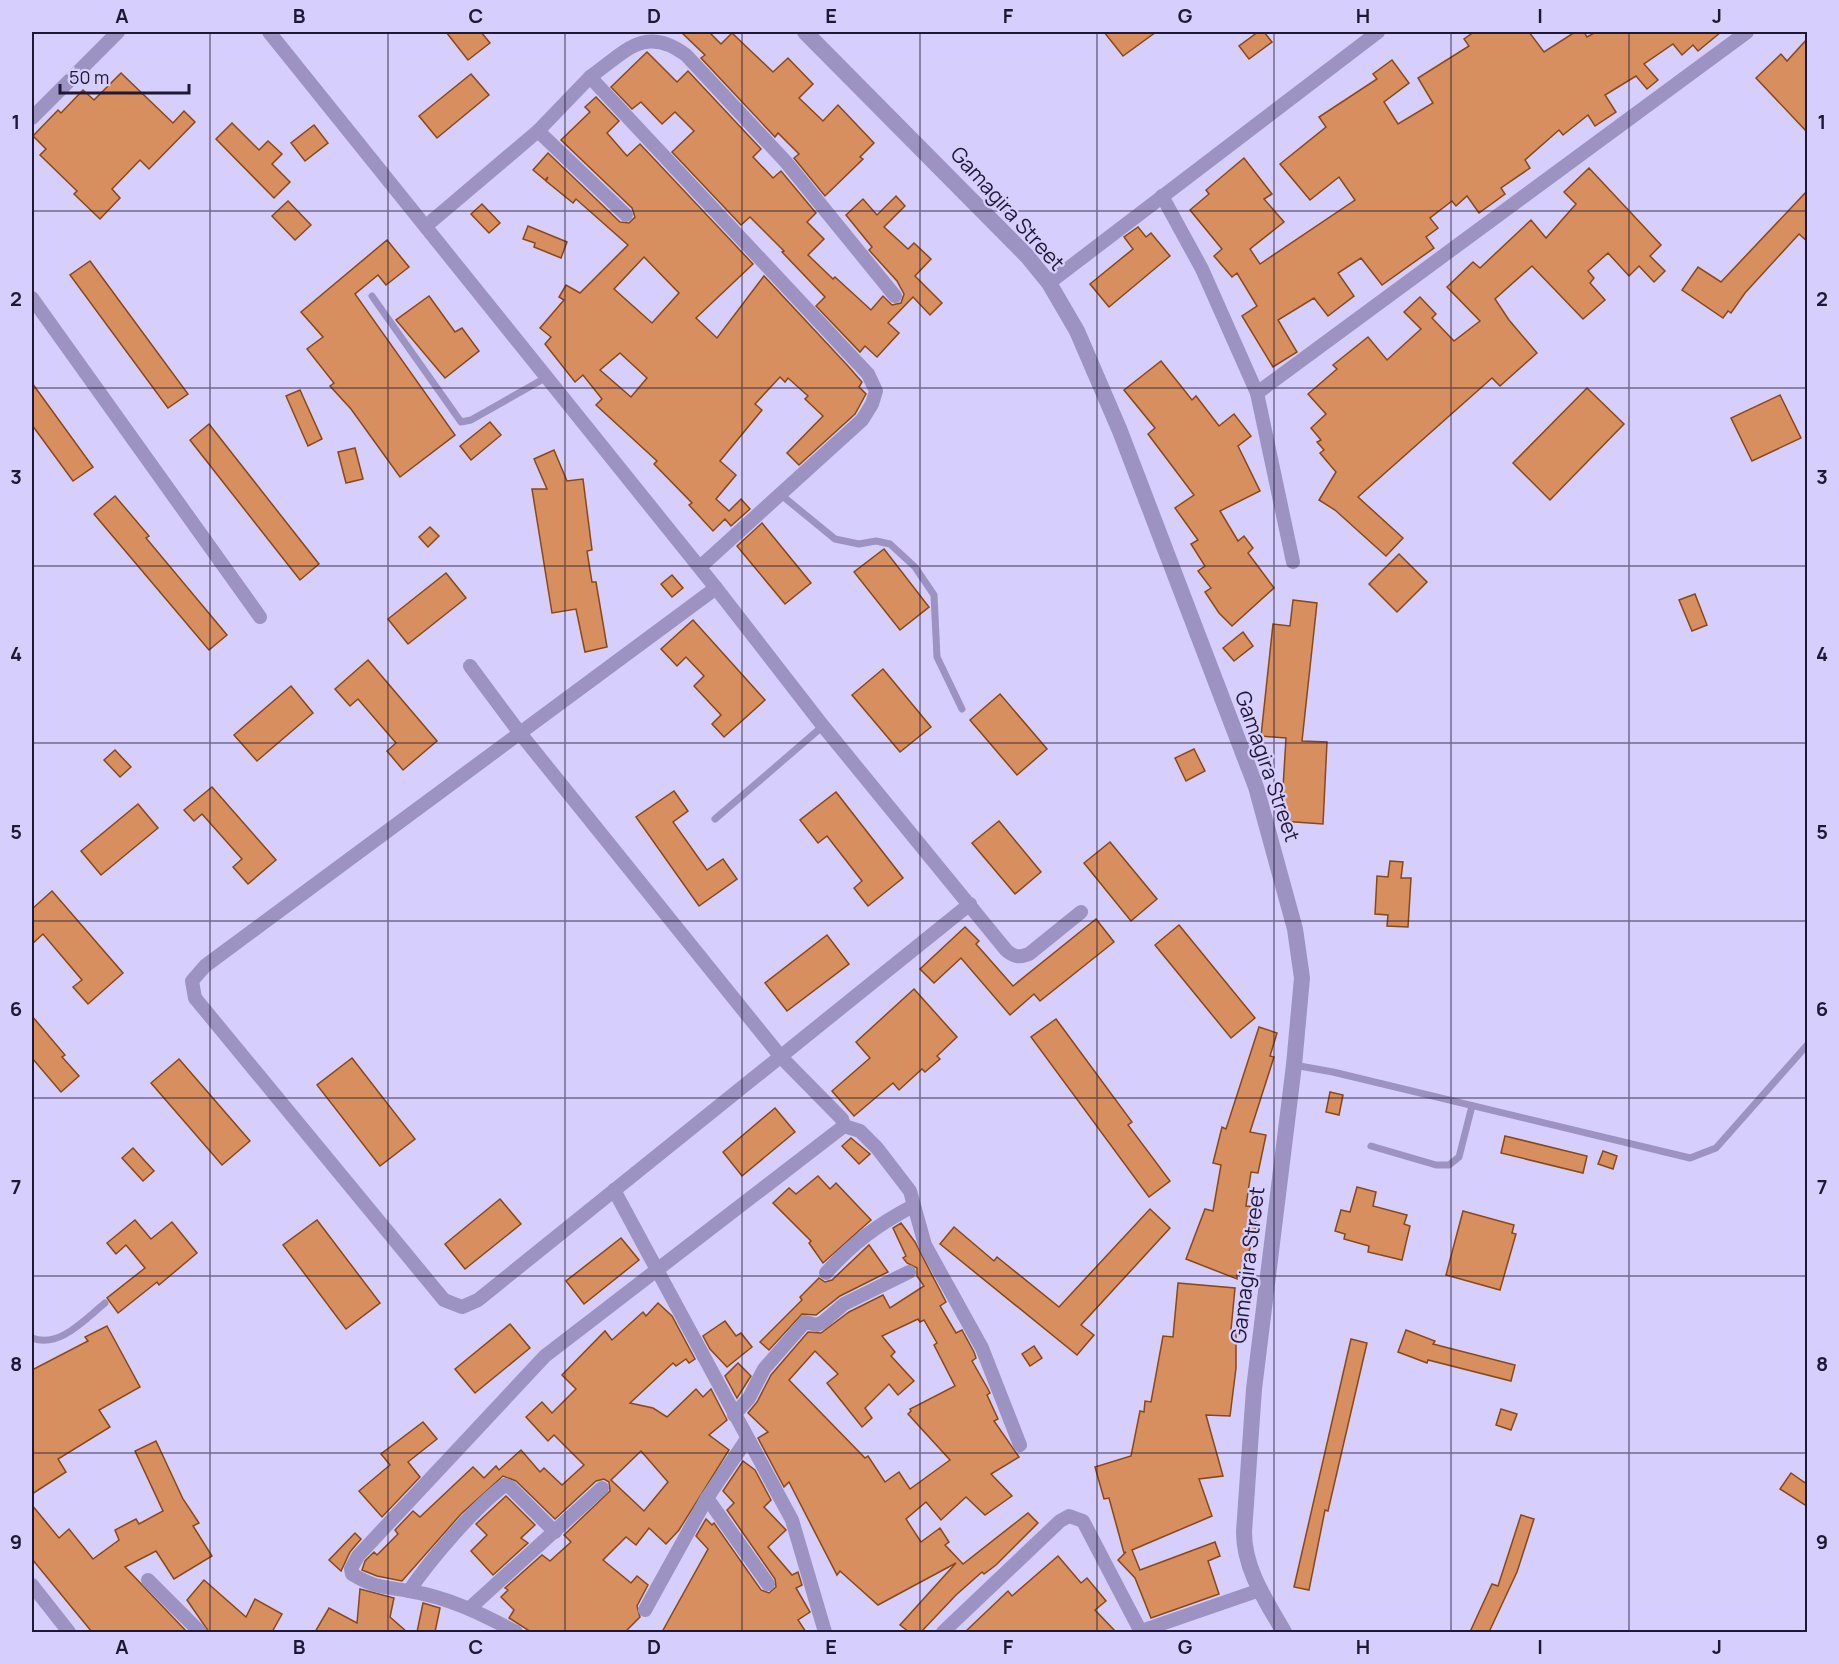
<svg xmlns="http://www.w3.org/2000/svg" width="1839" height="1664" font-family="Manrope,sans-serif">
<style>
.building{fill:#d78f60;stroke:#894816;stroke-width:1.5;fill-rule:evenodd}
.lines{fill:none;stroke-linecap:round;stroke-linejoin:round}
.service{stroke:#9c93c2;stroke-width:7}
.minor{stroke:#9c93c2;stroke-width:14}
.tertiary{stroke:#9c93c2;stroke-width:16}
.grid{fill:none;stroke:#1f1834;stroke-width:1.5;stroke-opacity:0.55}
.labels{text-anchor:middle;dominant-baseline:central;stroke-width:4.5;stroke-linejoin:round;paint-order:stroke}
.street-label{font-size:21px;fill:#1f1834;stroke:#d6cefc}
.neatline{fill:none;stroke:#1f1834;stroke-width:2}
.grid-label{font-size:20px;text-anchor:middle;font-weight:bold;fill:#1f1834}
</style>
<rect width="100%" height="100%" fill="#d6cefc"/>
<g class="building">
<polygon points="446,32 481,32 490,43 468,60"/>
<polygon points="681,32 709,32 721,44 732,33 773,72 788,58 813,84 799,98 823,121 838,105 874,143 860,157 863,159 825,196 794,158 799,154 778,133 775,137 701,58 705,55"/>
<polygon points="1104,32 1156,32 1123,56"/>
<polygon points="1258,32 1264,32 1272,42 1249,59 1239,46"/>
<polygon points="1474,32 1529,32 1544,52 1575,32 1584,32 1587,37 1596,32 1721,32 1698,51 1693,45 1682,55 1673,44 1644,64 1658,80 1647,89 1636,76 1605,95 1616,112 1595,126 1588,115 1563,135 1559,130 1525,160 1530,168 1501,188 1505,194 1479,213 1467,196 1456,206 1452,201 1430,218 1438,228 1426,237 1434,248 1382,285 1361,258 1338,273 1354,296 1328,316 1314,298 1278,320 1297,352 1273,367 1242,316 1257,306 1237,273 1232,277 1214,256 1222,249 1190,210 1209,194 1206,190 1244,158 1272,194 1264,199 1284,222 1250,249 1260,264 1355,200 1339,177 1310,200 1280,164 1326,127 1319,117 1377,79 1373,74 1392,60 1409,83 1384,102 1398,124 1433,103 1418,78 1469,46 1464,39"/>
<polygon points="1808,38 1808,133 1756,78 1781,54 1787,61"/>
<polygon points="647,52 677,82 688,71 761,149 753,157 773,178 781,171 816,213 807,222 824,239 808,255 833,279 835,277 871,310 883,296 892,305 901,303 904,294 897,281 869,250 872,247 846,215 863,199 877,215 896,196 905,206 884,227 908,249 914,243 931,259 915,276 942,303 930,315 913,297 888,323 899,333 877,357 865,346 860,352 816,306 825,297 782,252 784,251 750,217 741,225 672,152 694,131 675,112 662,124 641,102 632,109 611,87"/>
<polygon points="121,73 173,123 184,111 195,122 149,169 140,160 112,189 120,198 100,219 74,194 77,191 40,155 46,149 33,136 58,110 61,113 83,90 94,100"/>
<polygon points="471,74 489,95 437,138 419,116"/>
<path d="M596,97L619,121L607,133L627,156L640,144L753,264L696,318L717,338L764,276L848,366L862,382L859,387L866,394L855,414L799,465L787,453L823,416L805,399L808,396L788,378L785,382L780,377L755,404L762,410L720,461L736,475L716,499L729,511L741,499L750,509L731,526L725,519L713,531L689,505L692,503L654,464L657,461L596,405L602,399L583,375L575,382L545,344L551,337L540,328L564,300L559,297L566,285L580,293L628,245L576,199L573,203L546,181L548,177L545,180L533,170L548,153L620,222L629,223L635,217L632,208L561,140L590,112L585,107ZM644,257L679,293L652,323L614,289ZM620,353L647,378L631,397L600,370Z"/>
<polygon points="232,123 259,150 268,141 282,154 272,164 290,182 274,198 216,139"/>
<polygon points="314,125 328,143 305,161 291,143"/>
<polygon points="1589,168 1661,245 1650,256 1665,271 1654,282 1639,266 1629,276 1608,253 1588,271 1594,278 1590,283 1605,300 1583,319 1532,266 1495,299 1509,320 1537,353 1500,386 1492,378 1358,497 1403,538 1386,556 1335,510 1319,500 1336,472 1320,453 1324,450 1317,442 1321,440 1311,428 1326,414 1308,394 1337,369 1333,365 1368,337 1387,360 1421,329 1404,312 1420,297 1436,314 1432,318 1454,341 1480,321 1447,287 1473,262 1480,268 1531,220 1546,238 1576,204 1564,192"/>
<polygon points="1808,190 1808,242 1799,234 1745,293 1731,313 1728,311 1723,318 1682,290 1698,267 1721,282"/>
<polygon points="288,201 311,225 295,240 272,216"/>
<polygon points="482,204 500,223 489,233 471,214"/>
<polygon points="528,226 567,242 561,258 534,247 535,243 523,239"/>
<polygon points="1138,227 1146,237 1151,233 1170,256 1109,307 1090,284 1133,249 1124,237"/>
<polygon points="387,240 409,267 386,285 378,275 355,294 455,435 400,477 351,409 330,386 334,383 307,349 323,337 301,312"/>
<polygon points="90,261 188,394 168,408 70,275"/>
<polygon points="429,296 455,332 462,328 479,351 445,378 396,320"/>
<polygon points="1161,361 1192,400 1196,396 1219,426 1234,414 1251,436 1238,446 1260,491 1220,511 1238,541 1244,536 1253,548 1248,553 1274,588 1232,626 1219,613 1205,592 1211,588 1198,571 1205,566 1191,544 1198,540 1175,508 1194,495 1148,434 1155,428 1124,390"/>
<polygon points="32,383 93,467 73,481 32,425"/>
<polygon points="1587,388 1624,424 1550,500 1513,463"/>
<polygon points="300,390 322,439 308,446 286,396"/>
<polygon points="1780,395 1801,438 1752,461 1731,418"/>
<polygon points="490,422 501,435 471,460 460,446"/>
<polygon points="209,424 319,564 300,580 190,440"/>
<polygon points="355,448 363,479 346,483 338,452"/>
<polygon points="554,450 567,481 583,479 592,550 587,551 592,582 596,582 607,647 585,652 576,609 552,613 532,489 547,489 534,459"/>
<polygon points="115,496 149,536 146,538 227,635 209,650 94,514"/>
<polygon points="762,523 811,583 785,604 737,546"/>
<polygon points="430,527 439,536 428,547 419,537"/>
<polygon points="884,549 929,607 900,630 854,572"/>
<polygon points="1399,554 1427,582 1397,612 1369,584"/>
<polygon points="446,573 466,598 408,644 388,619"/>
<polygon points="672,575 683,588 672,597 661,584"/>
<polygon points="1695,594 1707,625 1692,631 1679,600"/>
<polygon points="1293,600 1317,603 1302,741 1327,742 1323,824 1281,821 1286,738 1261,736 1273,624 1290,626"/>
<polygon points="693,620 765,700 724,737 712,724 721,715 694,686 704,676 686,657 677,666 661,649"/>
<polygon points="1243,632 1253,646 1234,661 1223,648"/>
<polygon points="368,660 437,741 403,770 387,751 396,743 358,699 350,706 335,689"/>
<polygon points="883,669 931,727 900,752 852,695"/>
<polygon points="291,686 313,713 257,761 234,735"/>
<polygon points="1000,694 1047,749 1017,775 970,720"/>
<polygon points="1194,749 1205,771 1186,781 1175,758"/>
<polygon points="115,750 131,767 120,777 104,760"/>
<polygon points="212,787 276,860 248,884 233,867 242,859 202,814 194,821 184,810"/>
<polygon points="674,791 688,811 673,822 707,870 723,859 737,879 699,906 636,817"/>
<polygon points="836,792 903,878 868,906 854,888 862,881 827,836 818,843 800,820"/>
<polygon points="138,804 158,828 101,875 81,851"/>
<polygon points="999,821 1041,872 1015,894 972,843"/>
<polygon points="1110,842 1157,899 1131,921 1084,863"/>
<polygon points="1390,861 1403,862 1401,878 1411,878 1408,927 1387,926 1388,915 1375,914 1377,876 1388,877"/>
<polygon points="52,891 123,973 88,1004 73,987 82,980 43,934 32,944 32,909"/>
<polygon points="1096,919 1114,942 1040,1001 1034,994 1010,1015 961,958 934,983 920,969 965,927 979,941 976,944 1013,986"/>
<polygon points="1179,925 1255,1018 1231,1038 1155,945"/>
<polygon points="827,935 849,964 787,1011 765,983"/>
<polygon points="914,989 957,1037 937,1056 940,1059 925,1072 922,1069 899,1090 893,1083 854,1116 832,1091 870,1058 856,1042"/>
<polygon points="32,1016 65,1055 62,1057 79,1076 61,1092 32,1058"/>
<polygon points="1056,1019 1132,1122 1128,1125 1170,1181 1149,1197 1031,1037"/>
<polygon points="1259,1027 1277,1033 1270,1056 1274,1057 1250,1132 1266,1135 1258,1173 1251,1172 1246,1206 1257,1207 1255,1233 1241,1276 1237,1275 1237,1279 1186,1259 1205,1209 1213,1211 1221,1165 1213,1163 1222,1127 1226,1129"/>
<polygon points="352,1058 415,1139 380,1166 317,1085"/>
<polygon points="179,1059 250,1141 222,1165 151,1083"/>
<polygon points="1330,1092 1343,1095 1339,1115 1326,1112"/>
<polygon points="775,1108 795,1132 742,1176 723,1152"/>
<polygon points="1505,1136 1587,1156 1583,1173 1501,1153"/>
<polygon points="851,1138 870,1154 859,1164 842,1146"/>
<polygon points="133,1148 154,1171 143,1181 122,1158"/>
<polygon points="1603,1151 1617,1156 1613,1169 1598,1164"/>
<polygon points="818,1176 830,1189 836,1183 871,1220 823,1263 809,1243 811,1241 773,1203 789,1188 796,1194"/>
<polygon points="1357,1187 1376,1192 1373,1206 1407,1215 1404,1224 1410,1226 1402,1260 1368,1252 1369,1246 1344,1239 1345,1234 1335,1231 1341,1210 1350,1212"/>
<polygon points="500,1199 521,1224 465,1269 445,1244"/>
<polygon points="1150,1209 1170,1228 1081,1325 1094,1335 1077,1355 940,1244 954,1227 994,1261 997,1257 1059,1307"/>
<polygon points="1463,1211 1514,1225 1512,1233 1516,1234 1500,1290 1446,1275"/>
<polygon points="135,1220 151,1239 172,1222 197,1253 159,1285 157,1282 118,1313 107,1298 145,1268 126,1245 116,1254 107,1243"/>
<polygon points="317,1220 380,1303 346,1329 283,1245"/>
<path d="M901,1223L915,1242L946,1302L940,1306L956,1333L962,1330L974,1352L976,1358L972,1361L988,1389L990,1393L987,1395L998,1419L994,1421L1019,1457L991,1474L1012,1496L985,1515L966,1497L941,1520L926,1502L906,1519L921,1542L940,1528L949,1542L945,1545L963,1564L1028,1513L1038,1523L996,1565L984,1574L982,1572L956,1595L921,1632H909L900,1625L956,1563L878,1605L840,1571L837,1575L789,1482L784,1487L758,1438L768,1432L748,1413L757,1402L771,1375L808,1332L821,1333L849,1312L883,1295L890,1308L924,1286L917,1276V1268L907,1263L903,1258L906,1256L893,1228ZM918,1319L920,1322L924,1320L937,1343L934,1345L955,1386L910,1409L911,1411L908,1414L950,1460L910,1489L899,1472L885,1482L868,1456L865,1458L789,1380L815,1351L838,1374L827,1383L862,1427L872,1418L865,1408L889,1384L898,1395L914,1381L891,1356L895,1352L882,1336Z"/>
<polygon points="621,1238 639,1260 584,1304 566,1281"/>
<polygon points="869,1245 888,1272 840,1296 816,1315 802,1314 769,1350 760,1342 802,1300 800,1297 819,1278 825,1282 832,1280"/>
<polygon points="1178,1283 1235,1288 1231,1330 1236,1330 1236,1368 1230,1416 1206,1415 1223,1476 1199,1479 1212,1516 1132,1550 1140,1570 1215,1542 1220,1556 1208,1561 1219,1594 1151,1618 1135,1578 1118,1560 1126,1552 1124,1553 1109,1498 1104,1499 1095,1467 1131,1456 1140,1411 1144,1412 1145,1401 1151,1402 1163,1336 1173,1337"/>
<path d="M658,1303L672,1316L695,1359L689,1363L686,1359L676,1366L673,1363L630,1403L653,1408L667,1417L696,1389L703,1397L711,1389L727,1420L709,1435L729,1450L679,1530L666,1544L649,1528L636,1545L626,1537L603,1560L631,1583L637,1576L648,1585L637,1606L640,1617L625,1632H531L509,1618L514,1610L501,1597L508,1590L505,1588L542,1555L550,1561L571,1542L564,1535L610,1491L609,1482L604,1479L596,1481L555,1519L516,1481L503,1476L461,1514L402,1581L377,1576L362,1570L365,1561L374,1552L377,1555L398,1534L395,1530L413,1511L420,1517L473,1467L484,1478L496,1466L499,1470L521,1450L540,1472L544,1468L562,1485L584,1465L554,1435L548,1441L526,1417L542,1402L552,1413L576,1389L562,1375L605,1331L612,1340L643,1312L646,1316ZM641,1451L668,1482L644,1511L611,1480Z"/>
<polygon points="725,1321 736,1336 741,1333 752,1347 727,1367 710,1349 703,1336"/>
<polygon points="510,1324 530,1348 475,1393 455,1369"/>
<polygon points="107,1326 140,1387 99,1410 110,1427 58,1459 66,1472 32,1494 32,1370 88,1341 85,1337"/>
<polygon points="1406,1330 1435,1341 1433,1344 1515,1365 1511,1381 1428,1360 1427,1363 1398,1352"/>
<polygon points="1351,1339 1367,1343 1328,1511 1325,1510 1309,1590 1294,1587"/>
<polygon points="1034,1346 1042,1358 1030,1366 1022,1354"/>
<polygon points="738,1363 751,1376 737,1398 725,1376"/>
<polygon points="1501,1409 1517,1414 1511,1430 1496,1425"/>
<polygon points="423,1422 437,1439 408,1462 420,1477 382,1517 359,1491 390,1465 381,1454"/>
<polygon points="156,1441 183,1499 199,1523 193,1526 212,1556 174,1579 156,1551 125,1567 187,1632 92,1632 32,1559 32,1505 59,1538 69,1529 93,1559 119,1540 115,1530 136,1519 139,1524 163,1511 135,1451"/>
<polygon points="743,1461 755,1470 771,1500 764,1507 786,1530 768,1547 792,1575 798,1572 802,1585 796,1588 810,1612 798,1620 806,1632 662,1632 708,1549 696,1536 706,1519 712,1525 714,1523 761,1590 769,1593 776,1587 775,1579 727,1510 734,1503 723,1491"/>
<polygon points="1791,1473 1808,1485 1808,1507 1780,1489"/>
<polygon points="506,1496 535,1525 521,1538 528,1543 493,1575 471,1551 487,1535 476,1524"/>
<polygon points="1521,1515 1534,1519 1517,1572 1489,1632 1470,1632 1492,1584 1498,1586"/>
<polygon points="355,1533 361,1539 350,1552 341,1571 329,1560"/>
<polygon points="1058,1556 1081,1583 1087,1578 1106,1601 1095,1610 1116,1632 965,1632 1008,1591 1012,1596"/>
<polygon points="204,1580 246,1617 255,1599 282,1614 272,1632 209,1632 187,1600"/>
<polygon points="360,1589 394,1598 390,1617 407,1632 315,1632 329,1608 357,1623"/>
<polygon points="423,1603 440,1608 435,1632 417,1632"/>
</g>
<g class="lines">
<g class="service">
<polyline points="372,296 461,422 471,420 547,377"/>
<polyline points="780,494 835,539 859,544 876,541 890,544 915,567 934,595 937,657 962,709"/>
<polyline points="715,819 823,726"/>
<polyline points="1294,1065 1333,1072 1690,1158 1716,1148 1808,1044"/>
<polyline points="1371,1146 1436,1165 1449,1165 1459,1157 1472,1106"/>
<path d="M32,1338C59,1349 85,1319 105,1303"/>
</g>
<g class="minor">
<path d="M269,32L716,588L823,726L1006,950C1014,957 1019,958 1029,954L1081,912"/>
<path d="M590,77C625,52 645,24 686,55L786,162L895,296"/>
<polyline points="32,118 118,32"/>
<polyline points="538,131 626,215"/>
<polyline points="1162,196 1202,269 1257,393 1293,562"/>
<polyline points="426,226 538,131 590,77 868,374 876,391 872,404 862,420 700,567"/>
<polyline points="1049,283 1378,32"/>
<polyline points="32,298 260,617"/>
<polyline points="1257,393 1747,32"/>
<polyline points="716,588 205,966 192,981 195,998 444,1300 462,1307 478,1300 970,904"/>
<path d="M470,666L519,732L781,1057L842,1119L844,1126L545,1356L358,1556L351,1569L352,1574C377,1589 383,1586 409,1591C448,1597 482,1614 516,1632"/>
<polyline points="844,1126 860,1131 877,1148 910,1191 925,1245 982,1348 1020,1445"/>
<polyline points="614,1190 792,1520 825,1632"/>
<path d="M826,1273C853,1243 877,1225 913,1206"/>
<polyline points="734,1415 749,1398 764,1369 805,1322 817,1325 823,1322 844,1304 909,1272"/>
<polyline points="707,1498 768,1584"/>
<polyline points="148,1580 200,1632"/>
<polyline points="32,1585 69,1632"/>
<path d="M409,1591C429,1561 476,1506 505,1485L510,1487L555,1532"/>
<polyline points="471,1607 602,1488"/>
<polyline points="645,1610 707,1498 747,1439"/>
<polyline points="1141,1631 1260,1590"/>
<polyline points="943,1632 1060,1521 1069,1516 1083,1521 1141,1632"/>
</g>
<path class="tertiary" d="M805,32L1027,256L1049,283L1077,331L1120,431L1256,787L1295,929L1302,978L1294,1065L1254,1389L1244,1532C1244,1569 1266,1601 1284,1632"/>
</g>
<path class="grid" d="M210,32V1632M388,32V1632M565,32V1632M742,32V1632M920,32V1632M1097,32V1632M1274,32V1632M1451,32V1632M1629,32V1632M32,211H1808M32,388H1808M32,566H1808M32,743H1808M32,921H1808M32,1098H1808M32,1276H1808M32,1453H1808"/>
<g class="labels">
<g class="street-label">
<text transform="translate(1008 208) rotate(48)">Gamagira Street</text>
<text transform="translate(1268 766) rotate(71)">Gamagira Street</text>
<text transform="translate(1247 1265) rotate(-83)">Gamagira Street</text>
</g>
</g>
<rect width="1839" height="1664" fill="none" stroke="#d6cefc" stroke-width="66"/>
<path d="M60 84v9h129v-9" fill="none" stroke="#1f1834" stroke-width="3"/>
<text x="69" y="84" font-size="18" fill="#1f1834" stroke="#d6cefc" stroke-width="4.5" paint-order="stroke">50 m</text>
<rect x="33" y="33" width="1773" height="1598" class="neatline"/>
<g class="grid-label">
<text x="122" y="23">A</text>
<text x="299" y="23">B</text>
<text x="476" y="23">C</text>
<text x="654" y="23">D</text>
<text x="831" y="23">E</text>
<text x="1008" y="23">F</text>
<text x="1185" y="23">G</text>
<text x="1363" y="23">H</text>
<text x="1540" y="23">I</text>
<text x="1717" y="23">J</text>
<text x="16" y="129">1</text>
<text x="1822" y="129">1</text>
<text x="16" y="306">2</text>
<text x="1822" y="306">2</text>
<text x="16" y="484">3</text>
<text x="1822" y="484">3</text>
<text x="16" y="661">4</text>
<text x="1822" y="661">4</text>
<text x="16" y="839">5</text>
<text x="1822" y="839">5</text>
<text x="16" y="1016">6</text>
<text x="1822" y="1016">6</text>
<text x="16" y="1194">7</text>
<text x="1822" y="1194">7</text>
<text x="16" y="1371">8</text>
<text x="1822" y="1371">8</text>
<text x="16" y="1549">9</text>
<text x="1822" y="1549">9</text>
<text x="122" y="1654">A</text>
<text x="299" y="1654">B</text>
<text x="476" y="1654">C</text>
<text x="654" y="1654">D</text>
<text x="831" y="1654">E</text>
<text x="1008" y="1654">F</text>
<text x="1185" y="1654">G</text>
<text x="1363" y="1654">H</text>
<text x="1540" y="1654">I</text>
<text x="1717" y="1654">J</text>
</g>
</svg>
